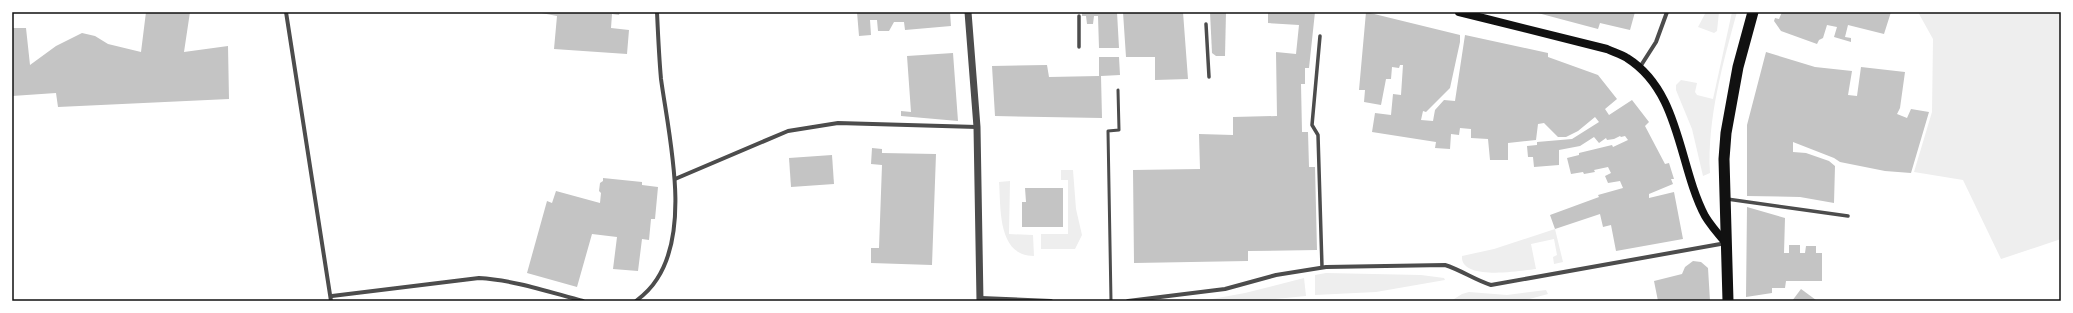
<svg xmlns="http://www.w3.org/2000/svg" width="2073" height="313" font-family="'Varela Round',sans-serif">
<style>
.green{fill:#eee}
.building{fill:#c4c4c4}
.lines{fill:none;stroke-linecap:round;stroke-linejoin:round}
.service{stroke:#4c4c4c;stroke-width:3}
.pedestrian{stroke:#4c4c4c;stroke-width:3.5}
.minor{stroke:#4c4c4c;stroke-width:4}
.tertiary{stroke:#4c4c4c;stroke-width:7}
.secondary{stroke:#111;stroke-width:8}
.trunk{stroke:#111;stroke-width:11}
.neatline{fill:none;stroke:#111;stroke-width:1.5}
</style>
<rect width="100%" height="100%" fill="#fff"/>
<g class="green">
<polygon points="1706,12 1719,12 1717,31 1714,33 1698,27"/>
<path d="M1732,12H1737C1723,63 1707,119 1710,173L1703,176L1692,129L1676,90V85L1681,80L1697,83L1695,92L1697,95L1713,99Z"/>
<polygon points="1918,12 2061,12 2061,239 2001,259 1963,180 1914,172 1932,112 1933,39"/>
<polygon points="1061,170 1073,170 1076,209 1082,235 1075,249 1041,249 1041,234 1068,234 1068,180 1061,180"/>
<path d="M1010,181L1009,234L1033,235L1034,256C997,256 1001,207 999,182Z"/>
<path d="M1555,229L1563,262L1554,264L1553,257L1557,255L1554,239L1531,244L1536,269C1520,271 1460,281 1462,256L1494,249Z"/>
<polygon points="1326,273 1421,275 1444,278 1445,280 1376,292 1315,295 1315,275"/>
<polygon points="1304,278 1306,296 1253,301 1201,301 1245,293"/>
<polygon points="1546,290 1548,294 1522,301 1451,301 1462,294 1469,292 1507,295"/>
</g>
<g class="building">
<polygon points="146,12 190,12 184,52 228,46 229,99 58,107 56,93 12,96 12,28 26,28 30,65 56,46 82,33 95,36 108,44 141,52"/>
<polygon points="536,12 620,12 619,15 612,14 611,28 629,30 627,54 554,49 557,16"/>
<polygon points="857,12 950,12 951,26 905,30 904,22 894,22 889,31 878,31 877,20 870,20 871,35 859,36"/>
<polygon points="1082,12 1117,12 1119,48 1099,48 1098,16 1094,16 1093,24 1087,24 1086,16 1082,16"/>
<polygon points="1123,12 1183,12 1188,79 1155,80 1155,57 1126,57"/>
<polygon points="1210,12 1226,12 1225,56 1216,56 1212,53"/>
<polygon points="1268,12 1315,12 1309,68 1305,68 1305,84 1301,84 1302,132 1308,132 1309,167 1315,167 1317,250 1248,251 1248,261 1134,263 1133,170 1200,169 1199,134 1233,135 1233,117 1277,116 1276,52 1296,54 1299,25 1268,23"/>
<polygon points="1366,12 1460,35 1460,42 1450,88 1426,112 1423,111 1421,120 1433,121 1435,110 1444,100 1455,101 1465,35 1548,53 1548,57 1598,75 1617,99 1605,109 1609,115 1632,100 1649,122 1645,126 1665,164 1669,163 1674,179 1671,179 1673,184 1649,194 1649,198 1674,192 1683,239 1616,251 1611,225 1603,227 1600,214 1555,229 1550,215 1599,197 1598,195 1623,188 1620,181 1608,183 1605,176 1611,173 1608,167 1594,170 1595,172 1584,174 1583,172 1571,174 1567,158 1579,155 1579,153 1612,145 1613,147 1628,140 1625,136 1621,137 1620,136 1614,139 1607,140 1606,138 1599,143 1594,137 1580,146 1559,150 1559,165 1534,167 1533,157 1528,157 1527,146 1537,145 1537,142 1572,139 1599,122 1595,117 1578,131 1566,137 1558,137 1544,123 1538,124 1536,140 1508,143 1508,160 1490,160 1488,139 1471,138 1471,129 1460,128 1459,135 1451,134 1450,149 1435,148 1436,142 1372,132 1375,113 1391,115 1393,94 1401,95 1403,65 1400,65 1399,68 1392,67 1391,79 1386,79 1381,105 1364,102 1365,90 1359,90"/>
<polygon points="1534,12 1635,12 1630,30 1600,23 1598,29"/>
<polygon points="1782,12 1891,12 1884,34 1848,25 1845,37 1851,38 1851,42 1834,37 1837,27 1827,25 1823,38 1819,40 1817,44 1781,31 1774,21 1775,18 1779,19"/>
<polygon points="1766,52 1815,67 1852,71 1848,95 1857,96 1861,67 1905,72 1900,108 1897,114 1907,118 1911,109 1929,112 1911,173 1885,171 1840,162 1834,158 1793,142 1793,152 1806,153 1829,161 1835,166 1834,203 1800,197 1747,196 1747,125"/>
<polygon points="953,53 958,121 901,116 901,111 911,112 907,56"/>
<polygon points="1099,57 1119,57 1120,75 1101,76 1102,118 995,116 992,66 1047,65 1049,77 1099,76"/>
<polygon points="872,148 882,149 882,153 936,154 932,265 871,263 871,248 879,248 882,165 871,164"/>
<polygon points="832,155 834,184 791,187 789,158"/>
<polygon points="603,178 642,182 642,185 658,187 655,219 651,219 649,240 642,239 638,271 613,269 617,237 592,234 577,287 527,273 547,201 552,203 556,191 600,203 601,193 599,191 600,183 603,181"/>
<polygon points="1025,188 1063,188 1063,227 1022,227 1022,202 1026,202"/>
<polygon points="1747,207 1785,218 1784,253 1789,253 1789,245 1800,245 1800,253 1805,253 1806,246 1816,246 1816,253 1822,253 1822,281 1786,281 1785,288 1772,288 1772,293 1746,297"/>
<polygon points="1693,261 1701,262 1708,268 1710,301 1658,301 1654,281 1682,274 1685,267"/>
<polygon points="1801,289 1816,300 1815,301 1792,301"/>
</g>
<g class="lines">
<polyline class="service" points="1111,301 1108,131 1119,130 1118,90"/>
<g class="pedestrian">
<polyline points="1079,16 1079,47"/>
<polyline points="1206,24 1209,77"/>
<polyline points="1320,36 1312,125 1318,135 1322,267"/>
<polyline points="1727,199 1848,216"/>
</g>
<g class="minor">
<polyline points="286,12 331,301"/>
<polyline points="1640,67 1656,42 1667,12"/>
<polyline points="675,179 788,131 838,123 977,127"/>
<path d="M332,296L479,278C514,280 549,292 583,301"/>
<polyline points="981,298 1051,301"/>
<path d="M636,301C644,295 652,287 657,279C691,227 669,137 661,79C659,57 658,34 657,12"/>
<path d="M1128,301L1225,289L1276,275L1326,267L1445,265C1461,270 1475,280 1491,285L1726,243"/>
</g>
<polyline class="tertiary" points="968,12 977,127 980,301"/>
<path class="secondary" d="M1459,12L1607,49C1613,52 1621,54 1627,58C1681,92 1678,165 1705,216C1711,226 1719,235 1726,243"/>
<polyline class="trunk" points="1728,301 1724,159 1726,133 1738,67 1753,12"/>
</g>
<rect width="2073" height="313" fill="none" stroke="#ffffff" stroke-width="26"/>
<rect x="13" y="13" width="2047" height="287" class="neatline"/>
</svg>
